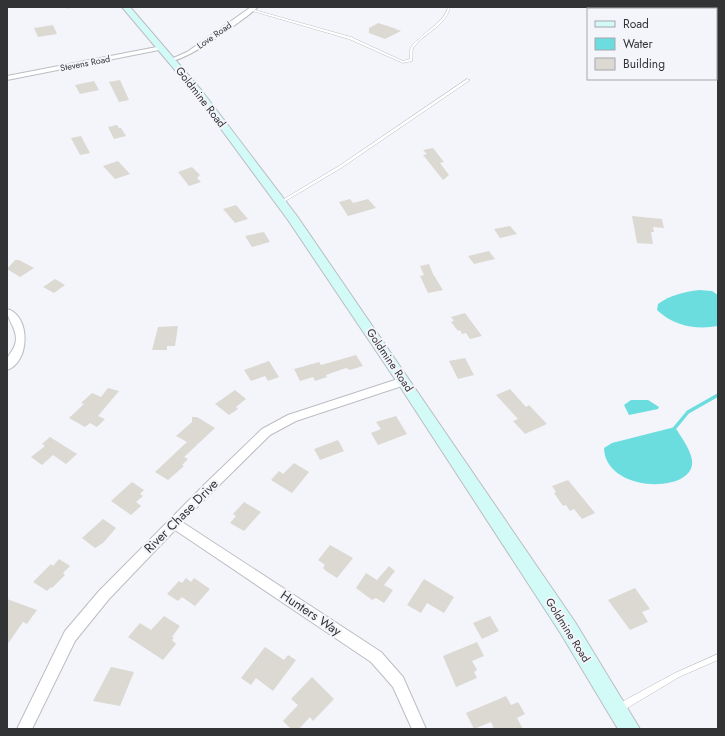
<svg xmlns="http://www.w3.org/2000/svg" width="725" height="736" font-family="Jost,sans-serif">
<style>
.water{fill:#6bdddf}
.lines{fill:none;stroke-linecap:round;stroke-linejoin:round}
.stream{stroke:#6bdddf;stroke-width:3.5}
.building{fill:#dcd9d3}
.lane-casing{stroke:#bcbdc3;stroke-width:1}
.street-casing{stroke:#bcbdc3;stroke-width:2}
.secondary-casing{stroke:#bcbdc3;stroke-width:2}
.lane{fill:#fff;fill-rule:evenodd}
.street{fill:#fff;fill-rule:evenodd}
.secondary{fill:#d2faf7;fill-rule:evenodd}
.labels{text-anchor:middle;dominant-baseline:central;stroke-width:4;stroke-linejoin:round;paint-order:stroke}
.far-street-label{font-size:9px;fill:#323335;stroke:#f4f5fb}
.street-label{font-size:11px;fill:#323335;stroke:#f4f5fb}
.near-street-label{font-size:13px;fill:#323335;stroke:#f4f5fb}
</style>
<rect width="100%" height="100%" fill="#f4f5fb"/>
<g class="water">
<path d="M699,290L712,291L718,295V326C696,330 674,326 657,310L658,304C670,295 684,292 699,290Z"/>
<polygon points="631,400 648,400 659,407 658,409 629,415 624,405"/>
<path d="M675,427C681,437 690,448 692,460C697,494 605,494 604,448L612,443Z"/>
</g>
<g class="lines">
<polyline class="stream" points="673,430 688,412 718,395"/>
</g>
<g class="building">
<polygon points="378,23 397,29 395,29 401,31 385,39 369,33 369,28"/>
<polygon points="53,25 57,34 38,37 34,28"/>
<polygon points="120,80 129,100 119,102 109,82"/>
<polygon points="94,81 99,90 80,94 75,85"/>
<polygon points="117,125 119,128 121,128 126,136 114,139 108,127"/>
<polygon points="81,136 90,153 80,155 71,138"/>
<polygon points="433,148 444,162 440,163 449,175 443,180 423,155 427,154 423,150"/>
<polygon points="118,161 130,174 115,179 103,166"/>
<polygon points="192,167 200,175 197,178 201,182 189,186 178,172"/>
<polygon points="350,199 353,203 368,199 376,208 348,216 339,202"/>
<polygon points="236,205 248,219 235,223 223,209"/>
<polygon points="632,216 662,219 664,228 653,227 654,232 651,232 653,244 637,243"/>
<polygon points="510,226 517,234 500,238 494,229"/>
<polygon points="264,232 270,242 252,247 245,236"/>
<polygon points="489,251 495,259 474,264 468,256"/>
<polygon points="15,260 19,260 34,268 20,277 7,269"/>
<polygon points="429,264 433,274 443,290 428,293 420,276 424,275 420,266"/>
<polygon points="55,279 65,285 54,293 43,287"/>
<polygon points="465,313 482,336 470,339 466,333 462,334 460,330 458,331 451,322 454,321 451,317"/>
<polygon points="178,326 175,346 167,346 167,350 152,350 158,327"/>
<polygon points="356,355 363,366 350,370 346,368 326,375 327,377 315,381 313,377 300,381 294,369 319,362 321,365"/>
<polygon points="465,358 474,375 458,379 449,361"/>
<polygon points="269,361 279,377 268,381 265,376 251,381 244,370"/>
<polygon points="108,388 119,391 98,416 105,419 97,427 90,423 85,427 69,418 84,404 81,403 92,393 101,397"/>
<polygon points="510,389 526,407 529,405 547,424 525,434 513,421 518,419 496,395"/>
<polygon points="235,390 246,399 236,407 238,409 229,415 215,404"/>
<polygon points="396,416 407,434 378,445 371,433 381,429 376,422"/>
<polygon points="192,417 197,417 215,428 184,457 188,459 182,465 184,466 168,480 155,472 187,442 176,436 192,422"/>
<polygon points="50,437 77,454 66,464 53,455 42,465 31,457 45,446 42,444"/>
<polygon points="338,440 344,451 320,460 314,449"/>
<polygon points="294,463 309,472 292,493 271,480 279,471 283,474"/>
<polygon points="568,480 595,513 582,519 574,509 570,511 566,505 563,506 554,493 556,492 552,486"/>
<polygon points="132,482 144,490 140,494 143,496 136,502 141,506 131,515 111,501"/>
<polygon points="244,502 261,512 244,531 230,523 236,516 233,514"/>
<polygon points="103,519 116,528 103,543 95,548 82,538"/>
<polygon points="330,545 353,558 337,578 326,571 323,568 325,565 318,560"/>
<polygon points="59,559 70,566 63,573 65,575 52,588 51,587 47,591 33,582 51,564 53,566"/>
<polygon points="389,566 395,571 384,585 393,590 384,603 376,598 372,600 356,588 366,573 377,580"/>
<polygon points="186,578 191,582 194,578 210,589 195,606 182,597 178,601 167,594 179,581 182,583"/>
<polygon points="424,579 454,597 444,613 427,603 421,613 407,605"/>
<polygon points="635,588 650,609 642,612 648,622 630,630 608,600"/>
<polygon points="7,599 37,610 27,624 23,622 7,645"/>
<polygon points="164,616 180,626 172,637 174,638 172,640 176,644 163,660 128,637 140,623 151,630"/>
<polygon points="490,616 499,631 482,639 473,623"/>
<polygon points="477,642 484,656 472,661 477,670 474,672 477,678 456,687 443,656"/>
<polygon points="265,647 284,660 288,655 296,660 273,691 256,678 251,685 241,678"/>
<polygon points="111,667 134,672 120,706 93,701"/>
<polygon points="312,677 334,699 313,721 310,717 299,729 291,729 283,721 298,705 291,699"/>
<polygon points="506,696 511,705 518,702 525,714 517,718 523,729 494,729 491,722 474,729 466,713"/>
</g>
<g class="lines">
<defs>
<g id="lane">
<path d="M64,7H72C70,8 66,8 64,7Z"/>
<path d="M448,7H450C447,23 430,31 419,41C417,43 415,46 413,48C412,52 413,57 412,61L403,63L349,39L249,10L251,9L351,37L403,61L410,59C410,56 409,53 410,50C411,46 415,42 418,40C428,29 444,22 448,7Z"/>
<polygon points="467,79 470,80 341,168 282,203 280,203 279,202 339,166"/>
<polygon points="718,654 718,660 679,677 624,710 621,711 618,710 617,707 618,704 675,673"/>
</g>
<g id="street">
<path d="M251,7H258C248,17 179,67 169,60L187,52Z"/>
<polygon points="162,46 165,48 164,49 7,80 7,76"/>
<path d="M7,309C31,315 30,363 7,370C7,367 6,362 7,360C9,352 15,351 16,339C16,327 7,320 7,309Z"/>
<polygon points="404,377 409,381 408,384 296,421 270,435 182,522 381,652 403,677 426,729 412,729 393,687 371,662 175,530 109,599 75,641 32,729 17,729 65,631 99,591 207,482 262,429 288,415"/>
</g>
<polygon id="secondary" points="122,7 130,7 202,91 297,216 575,622 640,729 618,729 561,634 399,385 288,220 196,95"/>
</defs>
<use href="#lane" class="lane-casing"/>
<use href="#street" class="street-casing"/>
<use href="#secondary" class="secondary-casing"/>
<use href="#lane" class="lane"/>
<use href="#street" class="street"/>
<use href="#secondary" class="secondary"/>
</g>
<g class="labels">
<g class="far-street-label">
<text transform="translate(214 35) rotate(-35)">Love Road</text>
<text transform="translate(85 63) rotate(-11)">Stevens Road</text>
</g>
<g class="street-label">
<text transform="translate(201 97) rotate(52)">Goldmine Road</text>
<text transform="translate(390 360) rotate(56)">Goldmine Road</text>
<text transform="translate(568 630) rotate(58)">Goldmine Road</text>
</g>
<g class="near-street-label">
<text transform="translate(181 516) rotate(-45)">River Chase Drive</text>
<text transform="translate(311 613) rotate(34)">Hunters Way</text>
</g>
</g>
<rect width="725" height="736" fill="none" stroke="#323335" stroke-width="16"/>
<rect x="587" y="8" width="130" height="72" fill="#f4f5fb" stroke="#a6a7ac"/>
<rect x="595" y="21" width="20" height="6" fill="#d2faf7" stroke="#a6a7ac"/>
<text x="623" y="28" font-size="12" fill="#323335">Road</text>
<rect x="595" y="38" width="20" height="12" fill="#6bdddf" stroke="#a6a7ac"/>
<text x="623" y="48" font-size="12" fill="#323335">Water</text>
<rect x="595" y="58" width="20" height="12" fill="#dcd9d3" stroke="#a6a7ac"/>
<text x="623" y="68" font-size="12" fill="#323335">Building</text>
</svg>
